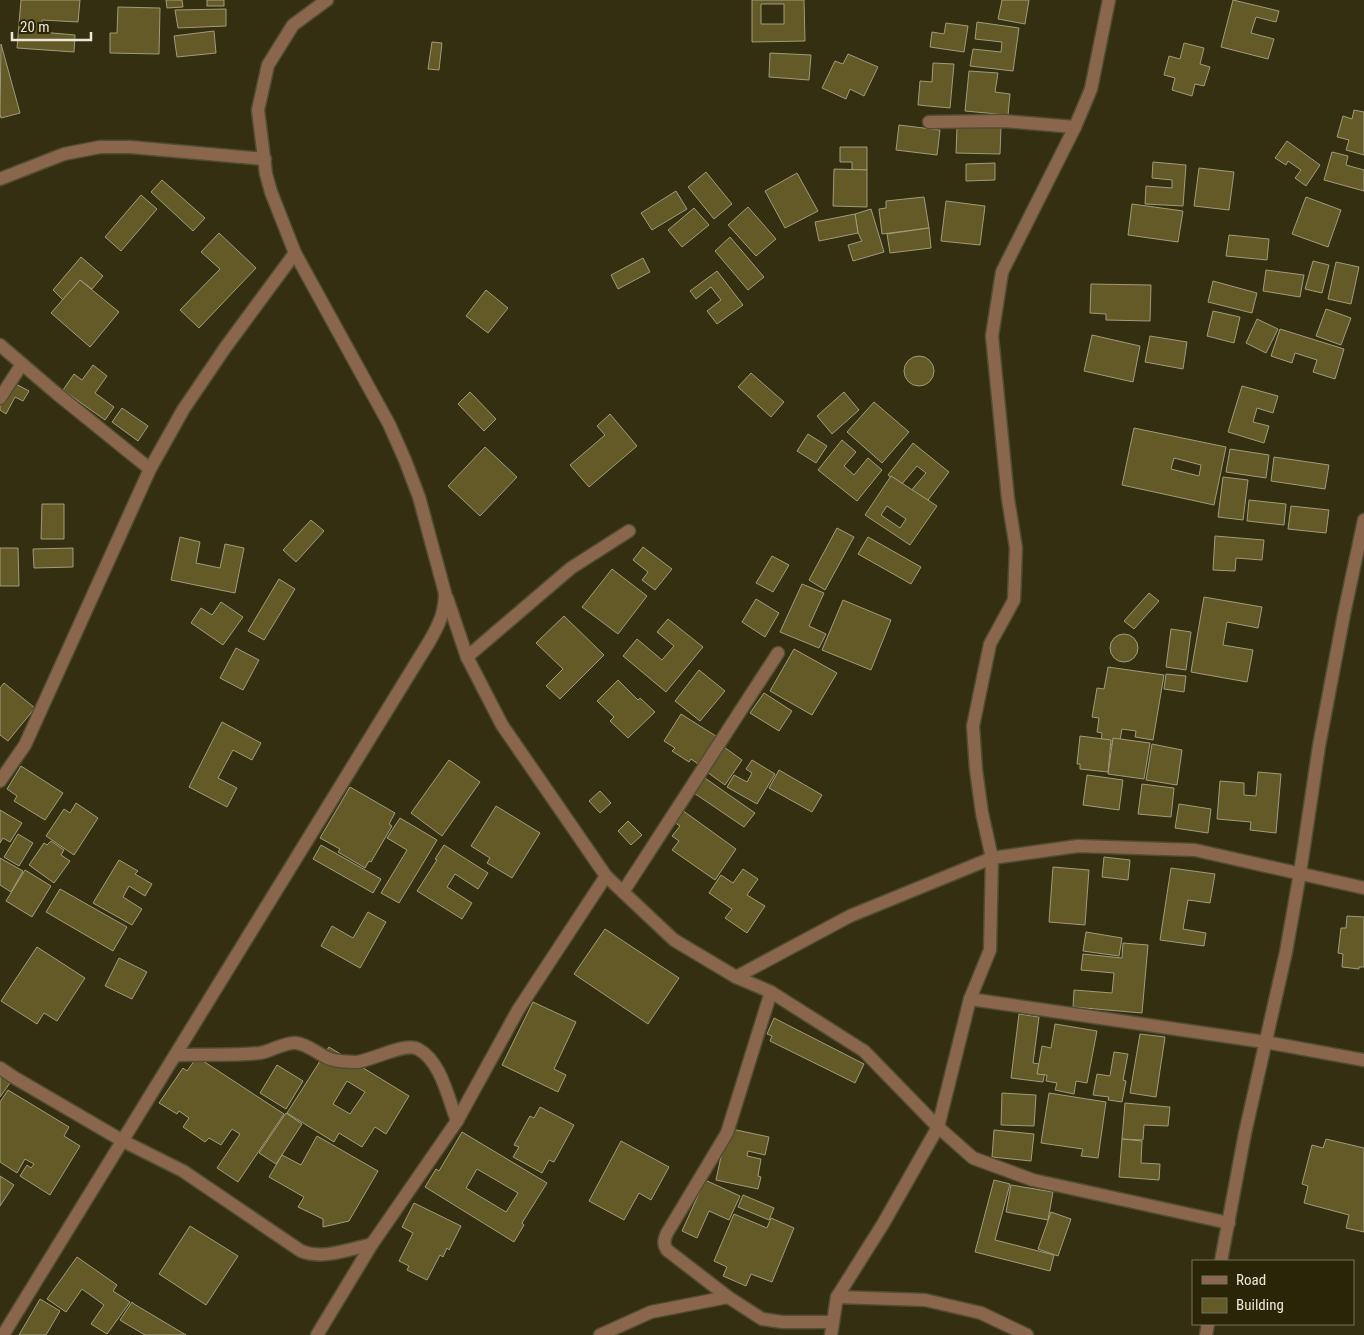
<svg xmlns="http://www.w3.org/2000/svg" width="1364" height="1335" font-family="'Roboto Condensed',sans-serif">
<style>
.building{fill:#645a28;stroke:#a19b7a;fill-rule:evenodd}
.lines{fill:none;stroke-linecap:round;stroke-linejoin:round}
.minor-casing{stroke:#524d32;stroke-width:15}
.minor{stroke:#8a664d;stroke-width:12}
</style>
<rect width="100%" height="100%" fill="#352f12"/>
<g class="building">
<polygon points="21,0 80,0 78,22 42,20 41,32 75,35 74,52 17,48"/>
<polygon points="166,0 182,0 183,7 167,8"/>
<rect x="207" y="0" width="17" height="6"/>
<path d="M752,0H804L805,41L752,42ZM761,4H784V24H761Z"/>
<polygon points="1002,0 1029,0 1025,24 998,19"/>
<polygon points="1233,0 1279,11 1276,22 1256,17 1251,33 1274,39 1268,59 1221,47"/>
<polygon points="118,7 160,8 159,54 110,53 110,33 117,33"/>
<polygon points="226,9 226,26 178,28 175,10"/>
<polygon points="977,22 1019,28 1013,71 970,66 973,49 1001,52 1002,42 975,39"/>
<polygon points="946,23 968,26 964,52 930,47 932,32 944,34"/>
<polygon points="214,31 216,53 177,57 174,36"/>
<polygon points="432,42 442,43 439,70 428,69"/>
<polygon points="1184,43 1204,48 1200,64 1210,67 1204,86 1195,84 1192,96 1172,90 1175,78 1164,75 1169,56 1180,59"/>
<polygon points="1,44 20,113 1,118 0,114"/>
<polygon points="770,53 811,55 809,80 769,77"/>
<polygon points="848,54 878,67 864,96 850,89 846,99 822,88 835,61 843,64"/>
<polygon points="933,63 954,64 950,108 918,105 920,81 932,82"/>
<polygon points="969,71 998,73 995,92 1010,94 1008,115 965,111"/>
<polygon points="1354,110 1364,112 1364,155 1346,150 1349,140 1337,137 1343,116 1352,119"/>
<polygon points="899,125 940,130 937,155 896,150"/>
<polygon points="957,127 1001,127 1000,154 956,153"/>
<polygon points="1287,141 1320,165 1306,186 1295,178 1301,170 1288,161 1286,165 1275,158"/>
<polygon points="840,147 867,147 867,170 852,170 852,162 840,162"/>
<polygon points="1332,152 1348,156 1346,165 1364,170 1364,191 1324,180"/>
<polygon points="1153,162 1186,165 1183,206 1145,204 1146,186 1172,188 1172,180 1152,178"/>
<polygon points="995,163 995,180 966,181 966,164"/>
<polygon points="1199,168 1234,172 1229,210 1194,206"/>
<polygon points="834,169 867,170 867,207 833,206"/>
<polygon points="706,172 732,204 714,219 688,187"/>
<polygon points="797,173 818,211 785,228 765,191"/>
<polygon points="162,180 205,218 193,231 151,192"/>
<polygon points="676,191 687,209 652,230 641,213"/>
<polygon points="141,195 157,209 121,251 105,237"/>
<polygon points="924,197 929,228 882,234 879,209 886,208 886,201"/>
<polygon points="1306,197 1341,210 1328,247 1292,234"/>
<polygon points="946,201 985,206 980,245 941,241"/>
<polygon points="1132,204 1183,211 1178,242 1128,235"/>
<polygon points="748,207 776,239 756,256 728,225"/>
<polygon points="694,208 709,225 682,247 668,230"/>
<polygon points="871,209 884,252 853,261 848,245 862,241 858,233 855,214"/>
<polygon points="855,214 858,233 819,241 815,222"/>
<polygon points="929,228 931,248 890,253 887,234"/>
<polygon points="219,233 256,268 199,328 180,310 220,269 201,252"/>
<polygon points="1229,235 1269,239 1267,260 1226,256"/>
<polygon points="730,237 764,277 748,290 715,251"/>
<polygon points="81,257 103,276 92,289 80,280 63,300 53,290"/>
<polygon points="643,258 650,272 618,289 611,275"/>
<polygon points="1313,261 1329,265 1322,293 1305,289"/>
<polygon points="1336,262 1359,267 1351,304 1328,299"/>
<polygon points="1266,270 1304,275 1300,297 1263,291"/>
<polygon points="717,271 743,305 717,324 707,311 721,300 711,287 696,299 690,291"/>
<polygon points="80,280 119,312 90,347 51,313"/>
<polygon points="1213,281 1257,293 1252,313 1208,302"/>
<polygon points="1091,284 1151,285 1150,321 1106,320 1106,314 1090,313"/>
<polygon points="486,290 508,308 488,333 466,316"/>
<polygon points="1326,309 1351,318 1341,345 1316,336"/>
<polygon points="1213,311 1240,317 1234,343 1207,336"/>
<polygon points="1257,319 1278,329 1266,353 1246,343"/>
<polygon points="1280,329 1344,349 1335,379 1313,372 1317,360 1295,353 1292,363 1271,356"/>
<polygon points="1092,335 1140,346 1133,382 1084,371"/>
<polygon points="1150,336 1187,342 1183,369 1145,362"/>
<circle cx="919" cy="371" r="15"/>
<polygon points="93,365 107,376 95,393 114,407 105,420 63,390 74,374 82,380"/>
<polygon points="751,373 784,402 771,417 738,387"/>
<polygon points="12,382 29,391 23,401 15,397 6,414 0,410 0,404"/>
<polygon points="1242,386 1278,396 1273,413 1257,408 1253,422 1269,426 1264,443 1228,432"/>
<polygon points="470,392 496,419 484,431 458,404"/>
<polygon points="844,392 859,410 832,434 817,416"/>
<polygon points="874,402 909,432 882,463 847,432"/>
<polygon points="122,408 148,426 138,441 112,422"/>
<polygon points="610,414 637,446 589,487 570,465 605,435 597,426"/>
<path d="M1134,428L1226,447L1214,505L1122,485ZM1174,458L1201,465L1199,476L1171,469Z"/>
<polygon points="808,434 827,446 816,463 797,451"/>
<polygon points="842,440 856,452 844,466 854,475 868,458 882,470 857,501 818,470"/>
<polygon points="913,443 949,472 925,504 910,492 926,473 917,466 901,485 888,475"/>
<polygon points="485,447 517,477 480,516 448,486"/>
<polygon points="1230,449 1269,455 1266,478 1226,472"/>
<polygon points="1274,457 1329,465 1325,489 1271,481"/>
<path d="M891,476L937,506L910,545L865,515ZM887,506L906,519L900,528L881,515Z"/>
<polygon points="1223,477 1248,480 1243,520 1218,517"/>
<polygon points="1249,500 1286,504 1284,525 1247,521"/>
<polygon points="42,504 64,504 64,539 41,539"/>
<polygon points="1291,506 1329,510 1326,533 1288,529"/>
<polygon points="311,520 324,531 296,562 283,550"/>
<polygon points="837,528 854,537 825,590 809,580"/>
<polygon points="1215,536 1264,540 1262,560 1236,558 1235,571 1213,570"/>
<polygon points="180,537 200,542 196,563 220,568 225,544 244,548 235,593 171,580"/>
<polygon points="868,537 921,567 911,584 858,554"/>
<polygon points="643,547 672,569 655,590 642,580 648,572 633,560"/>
<polygon points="0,548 18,548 19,586 0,586"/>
<polygon points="73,548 73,567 34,568 33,549"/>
<polygon points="772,556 789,565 773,592 756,583"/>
<polygon points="612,569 647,596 618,634 582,607"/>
<polygon points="279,579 295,589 264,640 248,631"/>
<polygon points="802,584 824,593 809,626 826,634 819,648 780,632"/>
<polygon points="1149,593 1159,601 1134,629 1124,621"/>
<polygon points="1204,597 1262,607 1258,628 1227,622 1223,645 1253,650 1247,682 1191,672"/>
<polygon points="756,599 779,613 765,637 742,622"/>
<polygon points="843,600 891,620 871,670 822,650"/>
<polygon points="221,602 243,617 223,645 191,623 201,608 212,615"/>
<polygon points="564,616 604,655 560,699 546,686 563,669 536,643"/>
<polygon points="668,619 703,647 666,692 623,656 637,639 662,660 674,646 657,632"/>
<polygon points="1171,629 1191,632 1186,670 1166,667"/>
<circle cx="1124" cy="648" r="14"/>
<polygon points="236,648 259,660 243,690 220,678"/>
<polygon points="794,649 837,673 812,715 770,691"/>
<polygon points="1108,667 1164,675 1153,740 1135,737 1136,731 1122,729 1119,746 1101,743 1102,733 1097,732 1099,718 1092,717 1097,688 1104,689"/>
<polygon points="699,670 725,691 700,721 675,701"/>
<polygon points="1166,674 1186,676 1184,692 1164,689"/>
<polygon points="618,680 638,700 640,698 655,712 628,738 610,721 614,717 597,701"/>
<polygon points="4,683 35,708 8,741 0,735 0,688"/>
<polygon points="764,693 792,711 779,731 750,713"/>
<polygon points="681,714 719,738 701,766 691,759 689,762 672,751 675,748 664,741"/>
<polygon points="222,722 261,743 252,760 233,750 218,778 237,788 227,807 189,787"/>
<polygon points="1080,736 1111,740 1108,772 1080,769 1080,764 1077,764"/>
<polygon points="1113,738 1150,743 1144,779 1108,774"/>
<polygon points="1152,744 1182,750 1177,785 1146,780"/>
<polygon points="724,747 742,760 725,785 707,772"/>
<polygon points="449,760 480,782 442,836 411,813"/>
<polygon points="752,760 775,774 757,804 727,787 734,775 747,782 752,773 746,769"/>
<polygon points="21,766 63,793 45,820 14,801 17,796 7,789"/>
<polygon points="779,770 822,795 812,812 769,788"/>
<polygon points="1258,772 1281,774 1276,833 1250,830 1251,822 1217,819 1220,781 1244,783 1244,795 1256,796"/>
<polygon points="1087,775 1123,780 1119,810 1083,805"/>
<polygon points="702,776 755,813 744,827 691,791"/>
<polygon points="1142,784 1174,788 1171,817 1138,814"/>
<polygon points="350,787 395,813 389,824 392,826 371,862 369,861 365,868 338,852 340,849 320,838"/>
<polygon points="600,791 611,803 600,813 589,801"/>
<polygon points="76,803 98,818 74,855 46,836 64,809 70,813"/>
<polygon points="1179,804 1211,809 1208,833 1175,828"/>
<polygon points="496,806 540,833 512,878 487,863 490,858 471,846"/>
<polygon points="0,810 22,823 10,842 3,838 0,843"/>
<polygon points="682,810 736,849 715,880 672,850 679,841 672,836 680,826 674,822"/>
<polygon points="400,818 437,840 399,903 381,893 407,850 387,838"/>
<polygon points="628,821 642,835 631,845 618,831"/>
<polygon points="18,834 33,843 19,866 4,857"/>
<polygon points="51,841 64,850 61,855 70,861 54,883 29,865 44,843 47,845"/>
<polygon points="321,845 381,879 373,893 313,859"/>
<polygon points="444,845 488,873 478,889 455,874 447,887 472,903 462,919 417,891 437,860 435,859"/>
<polygon points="1104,857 1130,860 1128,880 1102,877"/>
<polygon points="0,858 23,871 11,892 0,885"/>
<polygon points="119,860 138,871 135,874 152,884 145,896 129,886 123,897 142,909 132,925 93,903"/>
<polygon points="1053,867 1089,870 1085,925 1049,922"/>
<polygon points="1171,868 1215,874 1210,903 1188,900 1183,929 1206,933 1204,946 1160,940"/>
<polygon points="743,869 758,879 747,895 765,906 747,933 725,918 732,909 709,893 721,875 733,883"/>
<polygon points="25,870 51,886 32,917 6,901"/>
<polygon points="60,889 127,927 113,951 46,912"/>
<polygon points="368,912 386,922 360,968 321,946 332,926 353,938"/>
<polygon points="1347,916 1364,917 1364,967 1359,967 1359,969 1342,967 1343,954 1338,953 1341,928 1346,928"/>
<polygon points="605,929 679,978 648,1024 574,974"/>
<polygon points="1086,932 1122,938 1119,956 1083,951"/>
<polygon points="1123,943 1148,945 1142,1013 1073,1007 1074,990 1112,993 1114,973 1081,970 1083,954 1122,958"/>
<polygon points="37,947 85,978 57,1021 44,1013 37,1024 1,1001"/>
<polygon points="119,958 147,972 132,999 105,986"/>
<polygon points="533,1002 576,1022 554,1069 566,1075 558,1092 502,1065"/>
<polygon points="1019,1014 1039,1017 1033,1063 1046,1065 1043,1082 1011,1078"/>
<polygon points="774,1018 864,1064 855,1083 770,1041 772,1036 767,1034"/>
<polygon points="1055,1024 1097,1031 1087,1083 1076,1081 1074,1094 1055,1090 1057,1083 1046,1081 1047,1075 1037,1074 1042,1046 1051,1048"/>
<polygon points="1140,1034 1165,1037 1156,1097 1130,1093"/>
<path d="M329,1047L409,1096L386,1134L375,1127L362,1147L339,1133L334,1142L287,1113ZM347,1081L365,1092L350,1114L333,1104Z"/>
<polygon points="1114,1052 1128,1054 1123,1080 1126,1081 1122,1102 1108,1100 1109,1097 1093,1095 1097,1074 1110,1076"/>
<polygon points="197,1057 284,1114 238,1182 217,1168 240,1134 232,1129 221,1145 209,1138 205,1142 183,1127 189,1118 179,1111 177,1114 159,1103 183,1068 187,1071"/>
<polygon points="277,1065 303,1081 286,1109 260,1093"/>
<polygon points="0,1075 10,1083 0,1097"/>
<polygon points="8,1090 69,1127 64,1136 80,1146 50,1195 20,1176 27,1165 31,1168 34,1164 25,1159 17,1173 0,1162 0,1102"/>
<polygon points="1002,1093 1036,1095 1034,1126 1001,1125"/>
<polygon points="1049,1093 1106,1102 1098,1158 1081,1156 1083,1149 1041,1143"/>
<polygon points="1125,1103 1170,1107 1168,1126 1144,1125 1143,1140 1122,1139"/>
<polygon points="540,1107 574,1125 554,1162 549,1160 542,1173 513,1157 519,1147 514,1145 530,1116 534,1118"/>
<polygon points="286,1113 302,1124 276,1164 259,1153"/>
<polygon points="727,1128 769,1137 765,1155 748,1151 747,1156 761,1159 758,1176 761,1177 758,1189 716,1180"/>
<polygon points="994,1130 1034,1134 1031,1161 992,1157"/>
<path d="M462,1132L547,1183L522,1223L524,1225L514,1242L425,1187L436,1169L439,1171ZM477,1169L518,1193L506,1212L466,1188Z"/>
<polygon points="317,1136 378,1171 349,1221 323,1227 323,1219 298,1207 304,1197 269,1177 282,1155 301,1165"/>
<polygon points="1122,1139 1142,1141 1141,1163 1160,1164 1159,1180 1119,1177"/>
<polygon points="1326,1139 1364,1148 1364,1232 1346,1228 1349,1215 1304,1203 1308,1186 1302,1184 1312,1145 1323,1148"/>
<polygon points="621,1141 669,1167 651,1200 639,1193 624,1220 589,1201"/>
<polygon points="0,1176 14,1185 0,1206"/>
<polygon points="705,1180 740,1196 729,1220 709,1211 697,1238 682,1231"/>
<polygon points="994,1180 1010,1184 995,1240 1054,1255 1050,1271 975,1252"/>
<polygon points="1011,1185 1053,1192 1048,1220 1006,1212"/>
<polygon points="743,1195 774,1208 769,1220 738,1207"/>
<polygon points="414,1203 461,1226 449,1250 447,1248 443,1257 440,1255 427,1280 407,1270 409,1266 399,1261 413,1233 402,1227"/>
<polygon points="1051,1212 1071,1219 1058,1256 1038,1249"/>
<polygon points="734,1214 767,1228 771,1218 794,1228 772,1282 751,1274 746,1286 723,1276 727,1267 714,1261"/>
<polygon points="190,1226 238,1256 206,1305 159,1274"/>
<polygon points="77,1257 117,1285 113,1291 130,1302 107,1334 91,1324 104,1305 82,1289 66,1312 47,1299"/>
<polygon points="40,1299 60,1311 46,1335 19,1335"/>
<polygon points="132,1302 134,1304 186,1335 145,1335 123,1322 120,1320"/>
</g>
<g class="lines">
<defs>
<g id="minor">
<polyline points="929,122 1004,121 1075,127"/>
<polyline points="0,179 64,154 100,147 130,147 265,159"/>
<polyline points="0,345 56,393 150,469"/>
<polyline points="0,398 22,364"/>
<polyline points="447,598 467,657 502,725 606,876 674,940 736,977 771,992 864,1051 938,1127 973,1158 1033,1180 1229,1223"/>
<polyline points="467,657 571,568 629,531"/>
<polyline points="0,781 25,745 150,469 183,410 225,348 295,253"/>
<polyline points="623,892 778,653"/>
<polyline points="736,977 850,916 992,858 1078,846 1195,850 1364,888"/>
<path d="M771,992L727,1133L667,1233C664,1240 663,1244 667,1250L728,1297L762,1319L782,1322H833"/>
<polyline points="970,999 1265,1042 1364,1060"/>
<path d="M176,1055C204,1054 233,1056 260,1053C272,1051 284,1042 296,1043C308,1044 319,1055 330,1059C337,1061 349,1062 357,1062C373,1060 405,1042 418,1049C441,1061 448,1098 457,1121"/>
<path d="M0,1068L15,1078L123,1141L183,1171L301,1251C323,1260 350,1249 372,1244"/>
<polyline points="1221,1261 1245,1133 1286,952 1300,873 1319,746 1344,614 1364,520"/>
<polyline points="837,1297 925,1300 981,1313 1027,1335"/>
<path d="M3,1335L429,642C439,625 445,612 445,593L419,497L405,460L389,424L295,253L271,192L266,174L258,110L268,65L293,25L327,0"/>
<polyline points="317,1335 372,1244 457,1121 518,1010 606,876"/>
<polyline points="600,1335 651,1312 728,1297"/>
<polyline points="831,1335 837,1297 883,1224 938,1127 970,999 990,950 992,858 982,813 976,770 973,726 990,644 1014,600 1016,548 1008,499 992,336 1002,272 1075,127 1091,89 1109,0"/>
<polyline points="1206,1335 1208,1324"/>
</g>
</defs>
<use href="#minor" class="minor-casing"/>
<use href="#minor" class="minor"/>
</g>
<rect x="1192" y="1260" width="162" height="65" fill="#2b2507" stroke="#78735a"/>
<rect x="1202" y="1276" width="25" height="8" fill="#8a664d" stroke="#78735a"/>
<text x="1236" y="1285" font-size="15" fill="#ebe8d7">Road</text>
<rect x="1202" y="1298" width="25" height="15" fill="#645a28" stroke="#78735a"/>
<text x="1236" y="1310" font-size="15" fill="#ebe8d7">Building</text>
<path d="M12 32v8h79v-8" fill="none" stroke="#ebe8d7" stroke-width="2.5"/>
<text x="20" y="32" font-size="15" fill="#ebe8d7" stroke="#2b2507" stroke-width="4" paint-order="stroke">20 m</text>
</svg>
